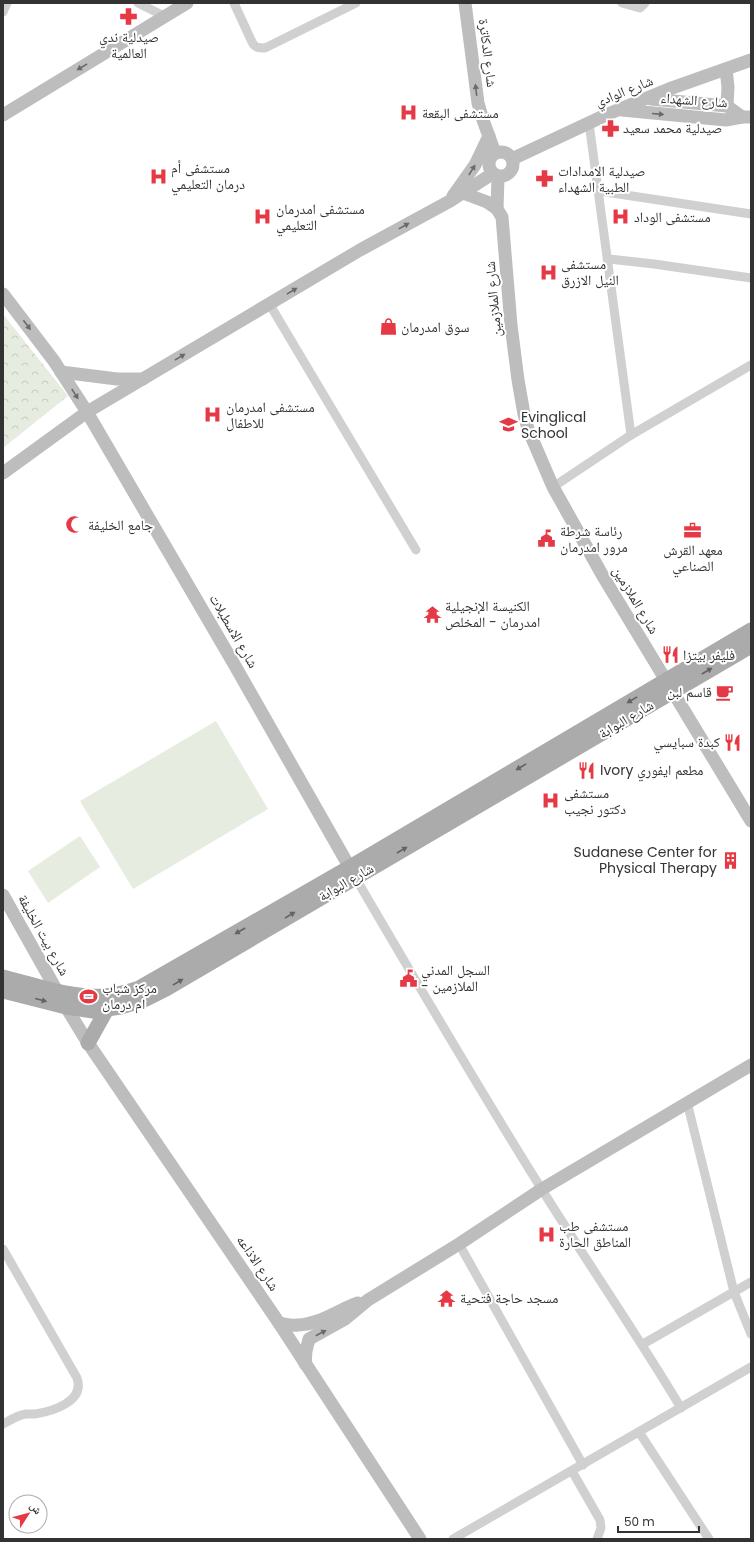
<svg xmlns="http://www.w3.org/2000/svg" width="754" height="1542" font-family="Poppins,'Noto Naskh Arabic',sans-serif">
<style>
.forest{fill:url(#forest-crowns)}
.garden{fill:#e6ecdf}
.lines{fill:none;stroke-linecap:round;stroke-linejoin:round}
.street{stroke:#d0d0d0;stroke-width:9}
.secondary{stroke:#bdbdbd;stroke-width:13}
.primary{stroke:#ababab;stroke-width:15}
.oneway{fill:#6a6a6a}
.oneway2{fill:#636363}
.labels{text-anchor:middle;dominant-baseline:central;stroke-width:4;stroke-linejoin:round;paint-order:stroke}
.poi-label{font-size:14px;fill:#333;stroke:#fff;text-anchor:start}
.street-label{font-size:14px;fill:#333;stroke:#fff}
</style>
<defs>
<pattern id="forest-crowns" width="20" height="18" patternUnits="userSpaceOnUse"><rect width="20" height="18" fill="#e6ecdf"/><path d="M2 6a3 3 0 1 1 6 0M12 15a3 3 0 1 1 6 0" fill="none" stroke="#c6cbc0"/></pattern>
</defs>
<rect width="100%" height="100%" fill="#fff"/>
<polygon class="forest" points="3,314 68,396 3,448"/>
<g class="garden">
<polygon points="216,721 268,809 133,889 80,801"/>
<polygon points="80,836 100,867 48,903 28,871"/>
</g>
<g class="lines">
<g class="street">
<polyline points="138,3 164,16"/>
<path d="M234,3L252,42C255,48 259,48 265,48L356,3"/>
<polyline points="622,3 640,8 645,3"/>
<polyline points="3,12 7,3"/>
<polyline points="589,123 631,435"/>
<polyline points="599,191 751,214"/>
<polyline points="609,259 654,264 751,278"/>
<polyline points="270,305 416,550"/>
<polyline points="553,487 631,435 751,365"/>
<path d="M355,877C416,981 477,1086 541,1188C587,1262 636,1333 681,1408"/>
<polyline points="687,1102 734,1292 751,1334"/>
<polyline points="459,1244 583,1465"/>
<path d="M3,1249L77,1378C85,1401 54,1411 35,1414C32,1414 29,1414 26,1414C18,1415 10,1420 3,1424"/>
<polyline points="643,1344 751,1282"/>
<polyline points="639,1432 709,1539"/>
<polyline points="572,1471 600,1520 601,1528 597,1539"/>
<polyline points="453,1539 751,1367"/>
</g>
<g class="secondary">
<polyline points="465,3 478,103 483,120 495,153"/>
<polyline points="726,69 728,87 727,106"/>
<polyline points="651,99 727,106 742,117"/>
<polyline points="622,110 726,120 742,117 751,117"/>
<polyline points="3,115 187,3"/>
<circle cx="501" cy="164" r="12"/>
<polyline points="512,159 608,114 669,89 751,60"/>
<polyline points="498,177 497,209 502,217 511,325 518,380 524,414 528,429 553,487 604,578 751,821"/>
<polyline points="463,193 487,202 497,209"/>
<polyline points="453,196 475,165 489,136"/>
<polyline points="3,294 54,361 87,412 360,250 450,201 492,174"/>
<polyline points="61,372 117,379 143,379"/>
<polyline points="3,473 87,412 234,664 354,875"/>
<polyline points="3,895 66,1007 88,1043 279,1323 420,1539"/>
<path d="M279,1323C285,1324 292,1326 298,1325C320,1324 338,1310 358,1303"/>
<polyline points="305,1364 306,1351 309,1339 345,1319 368,1300 459,1244 542,1189 751,1065"/>
</g>
<g class="primary">
<path d="M3,977C36,985 69,998 103,996C115,995 127,992 139,988L350,867L751,630"/>
<polyline points="3,991 66,1007 93,1011 121,1007 146,999 166,989 751,646"/>
<polyline points="88,1043 107,1009"/>
</g>
</g>
<defs><path id="oneway-solid" d="M-6-.8H1V-3.2L6.5 0L1 3.2V.8H-6Z"/></defs>
<g class="oneway">
<use href="#oneway-solid" transform="translate(82 67) rotate(149)"/>
<use href="#oneway-solid" transform="translate(476 90) rotate(-97)"/>
<use href="#oneway-solid" transform="translate(658 114) rotate(5)"/>
<use href="#oneway-solid" transform="translate(472 170) rotate(-58)"/>
<use href="#oneway-solid" transform="translate(404 226) rotate(-29)"/>
<use href="#oneway-solid" transform="translate(292 291) rotate(-31)"/>
<use href="#oneway-solid" transform="translate(27 325) rotate(53)"/>
<use href="#oneway-solid" transform="translate(180 357) rotate(-31)"/>
<use href="#oneway-solid" transform="translate(75 394) rotate(57)"/>
<use href="#oneway-solid" transform="translate(321 1333) rotate(-28)"/>
</g>
<g class="oneway2">
<use href="#oneway-solid" transform="translate(707 671) rotate(-30)"/>
<use href="#oneway-solid" transform="translate(632 700) rotate(149)"/>
<use href="#oneway-solid" transform="translate(521 767) rotate(149)"/>
<use href="#oneway-solid" transform="translate(402 850) rotate(-30)"/>
<use href="#oneway-solid" transform="translate(290 915) rotate(-31)"/>
<use href="#oneway-solid" transform="translate(240 931) rotate(150)"/>
<use href="#oneway-solid" transform="translate(178 982) rotate(-31)"/>
<use href="#oneway-solid" transform="translate(41 1000) rotate(15)"/>
</g>
<defs>
<symbol id="pharmacy-bare" viewBox="-9 -9 18 18"><path d="M-2-6h4v4h4v4h-4v4h-4v-4h-4v-4h4Z" fill="#e63946" stroke="#fff" stroke-width="2.5" paint-order="stroke"/></symbol>
<symbol id="hospital-bare" viewBox="-9 -9 18 18"><path d="M-5-5h3v3.5h4V-5h3V5h-3V1.5h-4V5h-3Z" fill="#e63946" stroke="#fff" stroke-width="2.5" paint-order="stroke"/></symbol>
<symbol id="shop-bare" viewBox="-9 -9 18 18"><path d="M-5-2.5h2.3a2.7 3.5 0 0 1 5.4 0H5L5.5 6h-11ZM-1.5-2.5h3a1.5 2.3 0 0 0-3 0Z" fill="#e63946" stroke="#fff" stroke-width="2.5" paint-order="stroke"/></symbol>
<symbol id="university-bare" viewBox="-9 -9 18 18"><path d="M0-5L7-2L0 1L-7-2ZM-4 1L0 2.5L4 1V4Q0 6-4 4Z" fill="#e63946" stroke="#fff" stroke-width="2.5" paint-order="stroke"/></symbol>
<symbol id="mosque-bare" viewBox="-9 -9 18 18"><path d="M3.5-4.9A6 6 0 1 0 3.5 4.9A5 5 0 1 1 3.5-4.9Z" fill="#e63946" stroke="#fff" stroke-width="2.5" paint-order="stroke"/></symbol>
<symbol id="office-bare" viewBox="-9 -9 18 18"><path d="M-6-3h4V-5.5h4V-3h4V5H-6ZM-1-4.5V-3h2v-1.5ZM-6 0V1H6V0Z" fill="#e63946" stroke="#fff" stroke-width="2.5" paint-order="stroke"/></symbol>
<symbol id="civic-bare" viewBox="-9 -9 18 18"><path d="M-.6-6.5H3V-4.5H.6V-3L4-1V1h2V6H-6V1h2V-1L-.6-3ZM-1.2 2.5V6h2.4V2.5Z" fill="#e63946" stroke="#fff" stroke-width="2.5" paint-order="stroke"/></symbol>
<symbol id="temple-bare" viewBox="-9 -9 18 18"><path d="M0-6L5-2H3V0L6.5 2.5H4V6H1.5V3h-3V6H-4V2.5H-6.5L-3 0V-2H-5Z" fill="#e63946" stroke="#fff" stroke-width="2.5" paint-order="stroke"/></symbol>
<symbol id="restaurant-bare" viewBox="-9 -9 18 18"><path d="M-5-6h1v4h1v-4h1v4h1v-4h1v5L-1.5 .5V6h-2V.5L-5-1ZM5-6V6H3V1.5H1.5Q1.5-4 5-6Z" fill="#e63946" stroke="#fff" stroke-width="2.5" paint-order="stroke"/></symbol>
<symbol id="cafe-bare" viewBox="-9 -9 18 18"><path d="M-5.5-4.5H6V0H3Q3 3.5 0 3.5H-2.5Q-5.5 3.5-5.5 0ZM3-3.2v2h1.7v-2ZM-6 4.5H4V6H-6Z" fill="#e63946" stroke="#fff" stroke-width="2.5" paint-order="stroke"/></symbol>
<symbol id="building-bare" viewBox="-9 -9 18 18"><path d="M-4-6H4V6H1V3H-1V6H-4ZM-2.5-4.3h1.7v1.8h-1.7ZM.8-4.3h1.7v1.8H.8ZM-2.5-1h1.7V.8h-1.7ZM.8-1h1.7V.8H.8Z" fill="#e63946" stroke="#fff" stroke-width="2.5" paint-order="stroke"/></symbol>
<symbol id="stadium-bare" viewBox="-9 -9 18 18"><path d="M0-5a6.5 5 0 1 0 0 10a6.5 5 0 1 0 0-10ZM-3.5-1.8h7v3.6h-7Z" fill="#e63946" stroke="#fff" stroke-width="2.5" paint-order="stroke"/></symbol>
</defs>
<g fill-rule="evenodd">
<use href="#pharmacy-bare" x="116" y="4" width="25" height="25"/>
<use href="#hospital-bare" x="396" y="100" width="25" height="25"/>
<use href="#pharmacy-bare" x="598" y="116" width="25" height="25"/>
<use href="#hospital-bare" x="146" y="164" width="25" height="25"/>
<use href="#pharmacy-bare" x="532" y="166" width="25" height="25"/>
<use href="#hospital-bare" x="250" y="204" width="25" height="25"/>
<use href="#hospital-bare" x="608" y="204" width="25" height="25"/>
<use href="#hospital-bare" x="536" y="260" width="25" height="25"/>
<use href="#shop-bare" x="376" y="314" width="25" height="25"/>
<use href="#hospital-bare" x="200" y="402" width="25" height="25"/>
<use href="#university-bare" x="496" y="412" width="25" height="25"/>
<use href="#mosque-bare" x="62" y="512" width="25" height="25"/>
<use href="#office-bare" x="680" y="518" width="25" height="25"/>
<use href="#civic-bare" x="534" y="526" width="25" height="25"/>
<use href="#temple-bare" x="420" y="602" width="25" height="25"/>
<use href="#restaurant-bare" x="658" y="642" width="25" height="25"/>
<use href="#cafe-bare" x="712" y="680" width="25" height="25"/>
<use href="#restaurant-bare" x="720" y="730" width="25" height="25"/>
<use href="#restaurant-bare" x="574" y="758" width="25" height="25"/>
<use href="#hospital-bare" x="538" y="788" width="25" height="25"/>
<use href="#building-bare" x="718" y="848" width="25" height="25"/>
<use href="#civic-bare" x="396" y="966" width="25" height="25"/>
<use href="#stadium-bare" x="76" y="984" width="25" height="25"/>
<use href="#hospital-bare" x="534" y="1222" width="25" height="25"/>
<use href="#temple-bare" x="434" y="1286" width="25" height="25"/>
</g>
<g class="labels">
<g class="poi-label">
<text x="129" y="37" text-anchor="middle">صيدلية ندي<tspan x="129" dy="16">العالمية</tspan></text>
<text x="422" y="113">مستشفى البقعة</text>
<text x="623" y="128">صيدلية محمد سعيد</text>
<text x="171" y="168">مستشفى أم<tspan x="171" dy="16">درمان التعليمي</tspan></text>
<text x="558" y="171">صيدلية الامدادات<tspan x="558" dy="16">الطبية الشهداء</tspan></text>
<text x="276" y="209">مستشفى امدرمان<tspan x="276" dy="16">التعليمي</tspan></text>
<text x="634" y="217">مستشفى الوداد</text>
<text x="561" y="264">مستشفى<tspan x="561" dy="16">النيل الازرق</tspan></text>
<text x="401" y="327">سوق امدرمان</text>
<text x="226" y="407">مستشفى امدرمان<tspan x="226" dy="16">للاطفال</tspan></text>
<text x="521" y="417">Evinglical<tspan x="521" dy="16">School</tspan></text>
<text x="88" y="525">جامع الخليفة</text>
<text x="560" y="531">رئاسة شرطة<tspan x="560" dy="16">مرور امدرمان</tspan></text>
<text x="693" y="550" text-anchor="middle">معهد القرش<tspan x="693" dy="16">الصناعي</tspan></text>
<text x="445" y="606">الكنيسة الإنجيلية<tspan x="445" dy="16">امدرمان - المخلص</tspan></text>
<text x="683" y="655">فليفر بيتزا</text>
<text x="712" y="692" text-anchor="end">قاسم لبن</text>
<text x="720" y="742" text-anchor="end">كبدة سبايسي</text>
<text x="600" y="770">Ivory مطعم ايفوري</text>
<text x="564" y="793">مستشفى<tspan x="564" dy="16">دكتور نجيب</tspan></text>
<text x="717" y="852" text-anchor="end">Sudanese Center for<tspan x="717" dy="16">Physical Therapy</tspan></text>
<text x="421" y="970">السجل المدني<tspan x="421" dy="16">- الملازمين</tspan></text>
<text x="102" y="988">مركز شباب<tspan x="102" dy="16">ام درمان</tspan></text>
<text x="559" y="1226">مستشفى طب<tspan x="559" dy="16">المناطق الحارة</tspan></text>
<text x="460" y="1298">مسجد حاجة فتحية</text>
</g>
<g class="street-label">
<text transform="translate(488 53) rotate(83)">شارع الدكاترة</text>
<text transform="translate(624 91) rotate(-22)">شارع الوادي</text>
<text transform="translate(694 100) rotate(4)">شارع الشهداء</text>
<text transform="translate(493 299) rotate(-95)">شارع الملازمين</text>
<text transform="translate(636 600) rotate(59)">شارع الملازمين</text>
<text transform="translate(234 631) rotate(60)">شارع الاسطبلات</text>
<text transform="translate(626 719) rotate(-31)">شارع البوابة</text>
<text transform="translate(346 882) rotate(-30)">شارع البوابة</text>
<text transform="translate(44 935) rotate(61)">شارع بيت الخليفة</text>
<text transform="translate(258 1263) rotate(56)">شارع الاذاعه</text>
</g>
</g>
<rect width="754" height="1542" fill="none" stroke="#333333" stroke-width="8"/>
<g transform="translate(28 1514) rotate(54)"><circle r="19" fill="#ffffff" stroke="#adadad"/>
<path d="M0-3L7 15L0 10L-7 15Z" fill="#e63946"/>
<text y="-6" font-size="11" font-weight="bold" text-anchor="middle" fill="#333333">ش</text>
</g>
<path d="M618 1526v6h81v-6" fill="none" stroke="#333333" stroke-width="2"/>
<text x="624" y="1526" font-size="12" fill="#333333" stroke="#ffffff" stroke-width="3" paint-order="stroke">50 m</text>
</svg>
